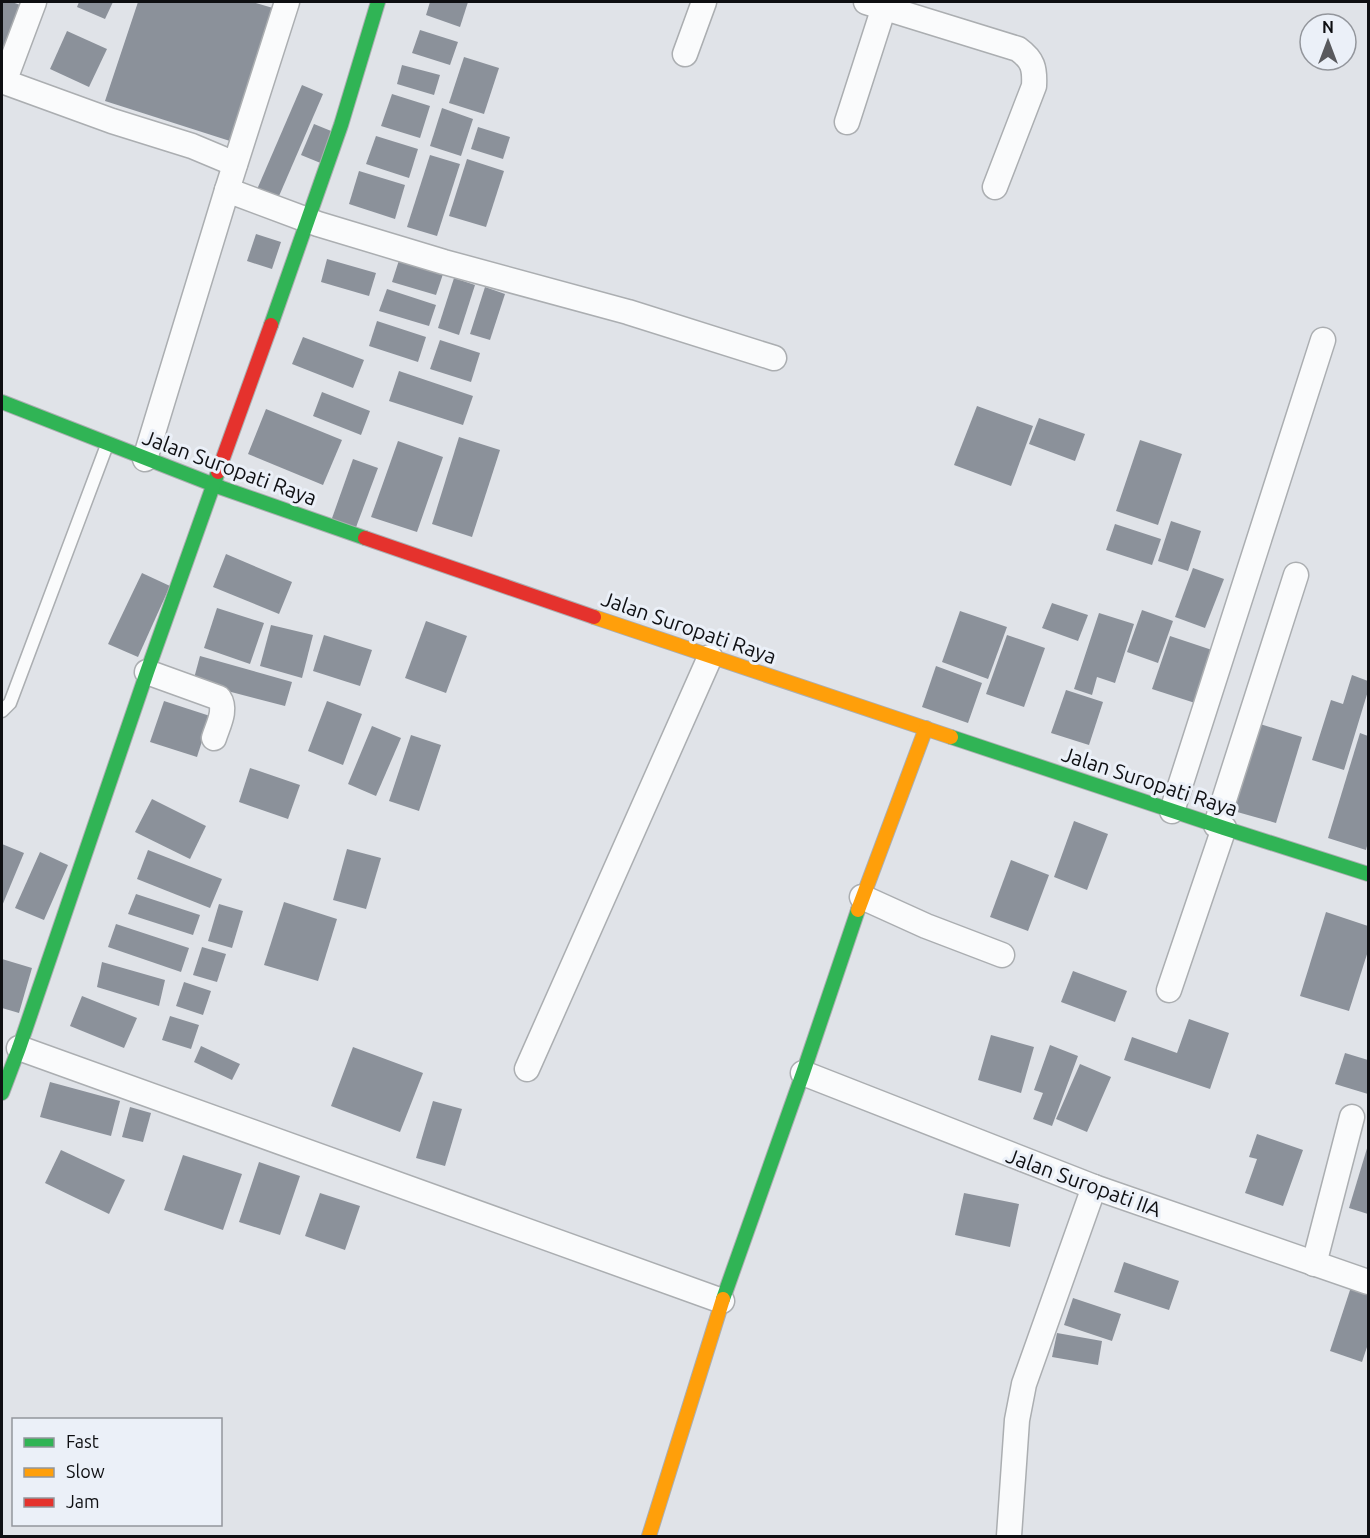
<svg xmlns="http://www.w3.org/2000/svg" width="1370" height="1538" font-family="Ubuntu,sans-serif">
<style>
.building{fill:#8b919a}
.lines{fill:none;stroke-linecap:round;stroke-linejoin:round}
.lane-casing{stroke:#abaeb1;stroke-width:15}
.street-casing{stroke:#abaeb1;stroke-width:27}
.fast-casing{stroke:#abaeb1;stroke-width:16}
.slow-casing{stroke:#abaeb1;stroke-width:16}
.jam-casing{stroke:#abaeb1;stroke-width:16}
.lane{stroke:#fafbfc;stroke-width:12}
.street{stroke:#fafbfc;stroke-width:24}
.fast{stroke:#30b455;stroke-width:14}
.slow{stroke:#ff9f0a;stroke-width:14}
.jam{stroke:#e5322d;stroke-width:14}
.labels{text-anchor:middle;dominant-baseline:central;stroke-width:6;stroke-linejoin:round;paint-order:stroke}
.street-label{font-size:21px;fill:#0e0f12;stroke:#ebf0f8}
</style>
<rect width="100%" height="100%" fill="#e0e3e8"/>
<g class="building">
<polygon points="2,2 12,2 23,6 2,58"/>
<polygon points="79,2 113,2 105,19 77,7"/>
<polygon points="138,2 252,2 273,8 230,141 105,101"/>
<polygon points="430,2 468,2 460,27 426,15"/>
<polygon points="420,30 458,42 450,65 412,53"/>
<polygon points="67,31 107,49 89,87 50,69"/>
<polygon points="464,57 499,68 484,114 449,103"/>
<polygon points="402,65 440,75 434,95 397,84"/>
<polygon points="302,85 323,94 276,203 255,194"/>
<polygon points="392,94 430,106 420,138 381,126"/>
<polygon points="442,108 473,119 461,156 430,146"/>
<polygon points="314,124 336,133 323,164 301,155"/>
<polygon points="478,127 510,137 503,159 471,149"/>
<polygon points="376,136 418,149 409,178 366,164"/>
<polygon points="430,155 460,164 437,236 407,227"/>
<polygon points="467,159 504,171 486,227 449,216"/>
<polygon points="359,171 405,185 395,219 349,204"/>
<polygon points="256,234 281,242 272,269 247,261"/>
<polygon points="401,254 445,268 436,295 392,282"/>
<polygon points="327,259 376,273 369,296 321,282"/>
<polygon points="454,278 475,285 459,335 438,328"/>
<polygon points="485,287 505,294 490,340 470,334"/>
<polygon points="387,289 436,305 429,326 379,311"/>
<polygon points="377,321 426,337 418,362 369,346"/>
<polygon points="303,337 364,360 353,388 292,364"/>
<polygon points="440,340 480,353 471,382 430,369"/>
<polygon points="399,371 473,396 463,425 389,401"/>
<polygon points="322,392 370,411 361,435 313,416"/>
<polygon points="977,406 1033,426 1011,486 954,465"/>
<polygon points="266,409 342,440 323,485 248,454"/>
<polygon points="1039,418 1085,434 1075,461 1029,444"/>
<polygon points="459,437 500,450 472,537 432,524"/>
<polygon points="1140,440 1182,454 1158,525 1116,511"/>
<polygon points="398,441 443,457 417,532 371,517"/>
<polygon points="353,459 378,468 355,530 331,521"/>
<polygon points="1171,521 1201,531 1188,571 1158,561"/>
<polygon points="1115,524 1161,539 1152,565 1106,550"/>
<polygon points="226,554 292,582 279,614 213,587"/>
<polygon points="1193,568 1224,579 1205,628 1175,617"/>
<polygon points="142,573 170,586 138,657 108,644"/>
<polygon points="1052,603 1088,615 1078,641 1042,628"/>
<polygon points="217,608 264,623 250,664 204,648"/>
<polygon points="1142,610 1173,621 1158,663 1127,652"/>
<polygon points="960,611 1007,627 988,679 942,662"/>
<polygon points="1099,613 1134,624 1115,683 1097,677 1092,695 1074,689"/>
<polygon points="426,621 467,636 446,693 405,678"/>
<polygon points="271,625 313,635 302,678 260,666"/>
<polygon points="324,635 372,650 360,686 313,671"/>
<polygon points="1007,635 1045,648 1024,707 986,694"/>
<polygon points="1170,636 1212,650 1195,703 1152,689"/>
<polygon points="200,656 292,682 285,706 193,682"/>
<polygon points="936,666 982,683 968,723 922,707"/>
<polygon points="1352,675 1368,681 1368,691 1344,770 1312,760 1331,700 1343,704"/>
<polygon points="1066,690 1103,702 1089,745 1051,733"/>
<polygon points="164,701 210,716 197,757 150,742"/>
<polygon points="327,701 362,714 343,765 308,751"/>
<polygon points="1257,723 1302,737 1276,823 1230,810"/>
<polygon points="372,726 401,738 376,796 348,784"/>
<polygon points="1360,733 1368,736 1368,842 1366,850 1328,838"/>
<polygon points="411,735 441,745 419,811 389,801"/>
<polygon points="250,768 300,785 288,819 239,802"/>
<polygon points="152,799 206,826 190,859 135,832"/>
<polygon points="1074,821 1108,834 1087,890 1054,877"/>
<polygon points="2,844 24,853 2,906"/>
<polygon points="347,849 381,858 366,909 333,900"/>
<polygon points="148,850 222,879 210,908 137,879"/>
<polygon points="40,852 68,865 44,920 15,908"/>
<polygon points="1011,860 1049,875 1028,931 990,917"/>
<polygon points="136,894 200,915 193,935 128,914"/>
<polygon points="284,902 337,919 318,981 264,965"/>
<polygon points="219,904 243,911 232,948 208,941"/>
<polygon points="1326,912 1368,926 1368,951 1349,1011 1300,996"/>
<polygon points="116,924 189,948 181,972 108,947"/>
<polygon points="202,947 226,954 217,982 193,975"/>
<polygon points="2,959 32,968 19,1013 2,1008"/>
<polygon points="102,962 165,980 159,1006 97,987"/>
<polygon points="1073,971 1127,991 1115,1022 1061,1002"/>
<polygon points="184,982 211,991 203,1015 176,1006"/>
<polygon points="82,996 137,1018 124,1048 70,1026"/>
<polygon points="170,1016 199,1025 191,1049 162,1040"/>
<polygon points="1189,1019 1229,1033 1210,1089 1124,1060 1132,1037 1177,1053"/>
<polygon points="991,1035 1034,1047 1021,1093 978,1080"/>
<polygon points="1050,1045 1078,1056 1052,1126 1033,1119 1043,1093 1034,1090"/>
<polygon points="201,1046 240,1064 232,1080 194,1062"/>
<polygon points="353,1047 423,1073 400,1132 331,1106"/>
<polygon points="1345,1053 1368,1060 1368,1094 1335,1084"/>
<polygon points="1080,1064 1111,1077 1087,1132 1056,1119"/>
<polygon points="50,1082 120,1101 111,1136 40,1117"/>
<polygon points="433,1101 462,1109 445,1166 416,1158"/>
<polygon points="130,1107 151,1113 143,1142 122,1137"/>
<polygon points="1257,1134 1303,1150 1283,1206 1245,1193 1257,1159 1249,1157"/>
<polygon points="1368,1145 1368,1214 1349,1208"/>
<polygon points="61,1150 125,1180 109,1214 45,1183"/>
<polygon points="183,1155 242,1174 223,1230 164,1210"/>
<polygon points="259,1162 300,1176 280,1235 239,1222"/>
<polygon points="320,1193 360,1206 345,1250 305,1236"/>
<polygon points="964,1193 1019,1204 1010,1247 955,1235"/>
<polygon points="1124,1262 1179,1281 1169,1310 1114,1292"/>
<polygon points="1352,1284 1368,1290 1368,1344 1362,1362 1330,1351"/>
<polygon points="1073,1298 1121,1314 1112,1341 1064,1325"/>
<polygon points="1057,1333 1102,1341 1098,1365 1052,1357"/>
</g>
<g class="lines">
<defs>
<polyline id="lane" points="2,711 10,703 107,445"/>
<g id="street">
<path d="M866,2L1018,49C1033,60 1035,68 1034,86L995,187"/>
<polyline points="685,54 704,2"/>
<polyline points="2,81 112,121 192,146 235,164"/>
<polyline points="4,82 34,2"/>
<polyline points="847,122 884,7"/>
<polyline points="227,190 318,224 444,262 628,312 774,358"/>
<polyline points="145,459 227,190 287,2"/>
<path d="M147,672L219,698C227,710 218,725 214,738"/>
<polyline points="1172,811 1323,340"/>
<polyline points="1216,825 1296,575"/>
<polyline points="862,897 926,926 1002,955"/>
<polyline points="1169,990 1224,828"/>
<polyline points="19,1048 722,1301"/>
<polyline points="527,1069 710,657"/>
<polyline points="803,1073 1094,1187 1368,1282"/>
<polyline points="1314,1264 1352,1117"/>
<polyline points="1009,1536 1017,1420 1024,1384 1094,1187"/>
</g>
<g id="fast">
<polyline points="271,325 341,125 378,2"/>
<polyline points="2,402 222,488 365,538"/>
<polyline points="951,737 1224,828 1368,874"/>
<polyline points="2,1093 19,1048 147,672 218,472"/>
<polyline points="723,1299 803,1073 858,910"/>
</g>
<g id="slow">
<polyline points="594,617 951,737"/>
<polyline points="858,910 926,728"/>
<polyline points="649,1536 723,1299"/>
</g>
<g id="jam">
<polyline points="218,472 271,325"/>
<polyline points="365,538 594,617"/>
</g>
</defs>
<use href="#lane" class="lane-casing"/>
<use href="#street" class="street-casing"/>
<use href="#fast" class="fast-casing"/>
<use href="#slow" class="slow-casing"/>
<use href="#jam" class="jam-casing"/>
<use href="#lane" class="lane"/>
<use href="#street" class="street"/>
<use href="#fast" class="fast"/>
<use href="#slow" class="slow"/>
<use href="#jam" class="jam"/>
</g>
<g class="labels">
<g class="street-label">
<text transform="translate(230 467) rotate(20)">Jalan Suropati Raya</text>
<text transform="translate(689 627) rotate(19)">Jalan Suropati Raya</text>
<text transform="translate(1150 781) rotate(18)">Jalan Suropati Raya</text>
<text transform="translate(1084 1182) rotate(20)">Jalan Suropati IIA</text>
</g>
</g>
<rect width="1370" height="1538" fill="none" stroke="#0e0f12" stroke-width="6"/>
<rect x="12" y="1418" width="210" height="108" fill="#ebf0f8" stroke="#93969c" stroke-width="1.5"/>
<rect x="24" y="1438" width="30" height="9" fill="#30b455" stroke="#93969c" stroke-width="1.5"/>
<text x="66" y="1448" font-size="18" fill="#0e0f12">Fast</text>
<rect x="24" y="1468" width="30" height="9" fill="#ff9f0a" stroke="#93969c" stroke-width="1.5"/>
<text x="66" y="1478" font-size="18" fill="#0e0f12">Slow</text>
<rect x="24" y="1498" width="30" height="9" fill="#e5322d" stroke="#93969c" stroke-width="1.5"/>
<text x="66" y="1508" font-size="18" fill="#0e0f12">Jam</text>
<g transform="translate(1328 42)"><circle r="28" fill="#ebf0f8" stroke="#93969c" stroke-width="1.5"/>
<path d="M0-4.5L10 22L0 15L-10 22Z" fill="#58595d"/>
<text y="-9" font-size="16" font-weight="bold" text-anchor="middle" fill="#0e0f12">N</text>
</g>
</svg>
